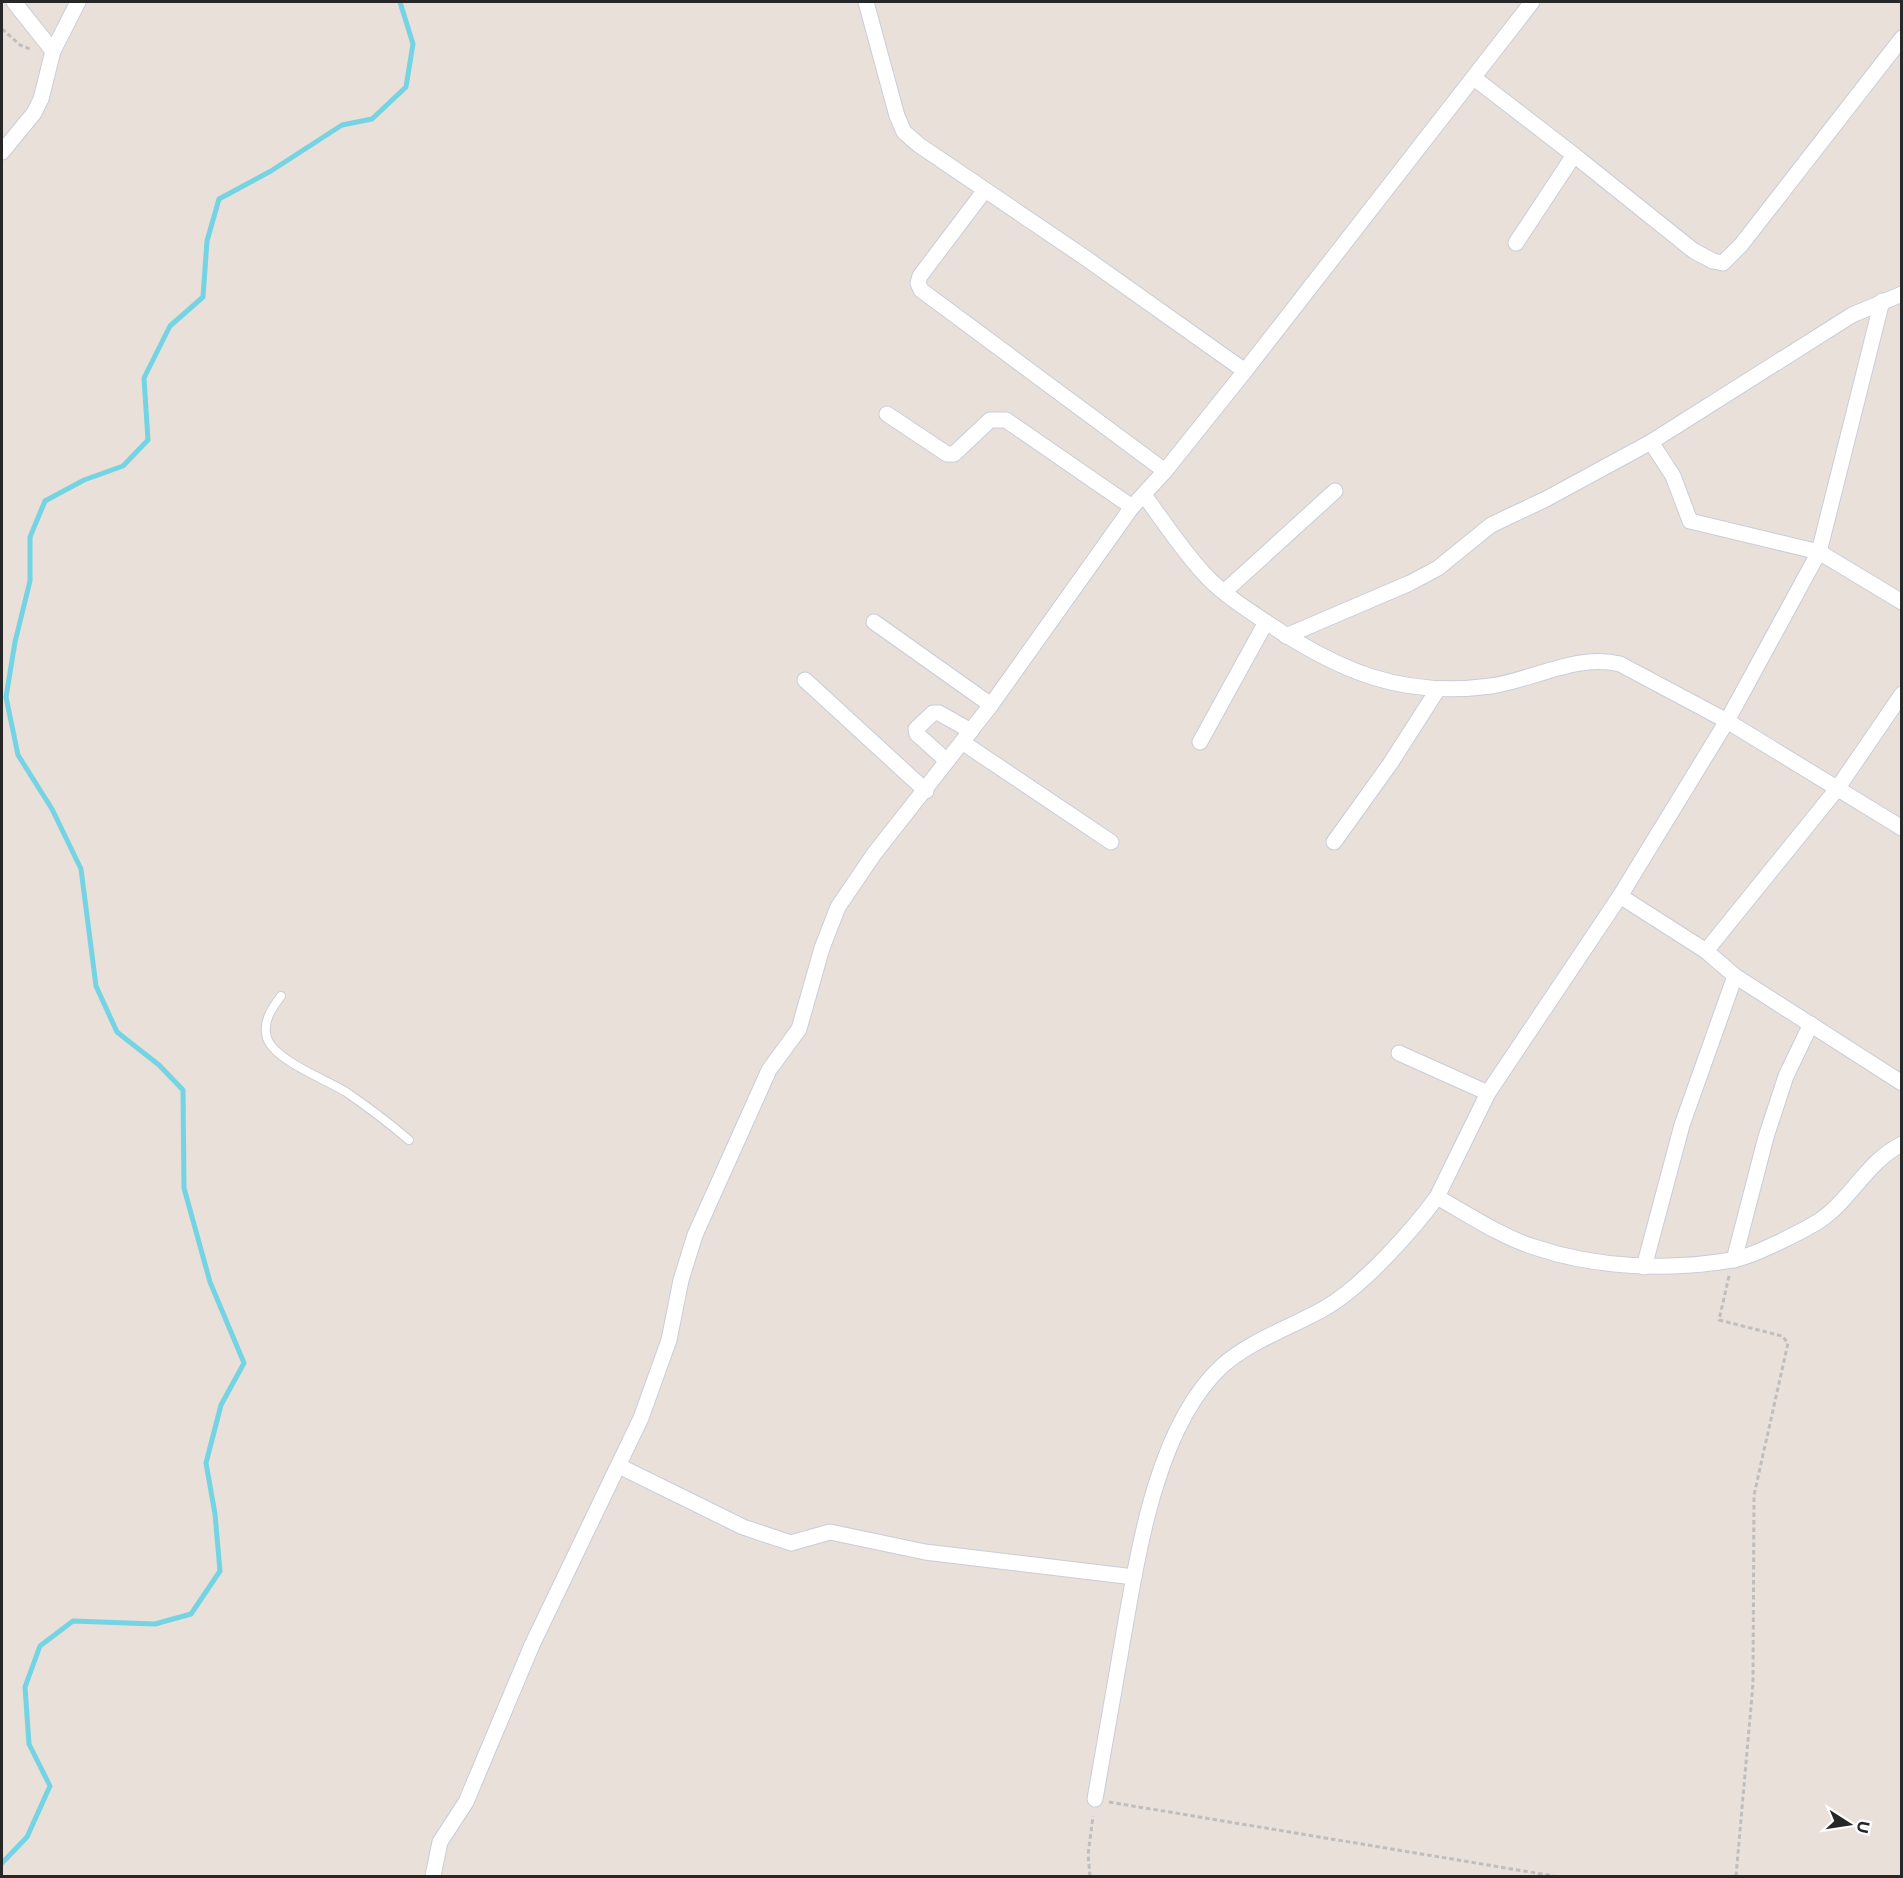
<svg xmlns="http://www.w3.org/2000/svg" width="1903" height="1878" font-family="Montserrat,sans-serif">
<style>
.lines{fill:none;stroke-linecap:round;stroke-linejoin:round}
.stream{stroke:#74d4e3;stroke-width:5}
.service-casing{stroke:#c8cdd8;stroke-width:10}
.minor-casing{stroke:#c8cdd8;stroke-width:17}
.path{stroke:#bebebe;stroke-width:3;stroke-dasharray:4.5 3;stroke-linecap:butt}
.service{stroke:#fff;stroke-width:8}
.minor{stroke:#fff;stroke-width:15}
</style>
<rect width="100%" height="100%" fill="#e9e0da"/>
<g class="lines">
<polyline class="stream" points="2,1863 27,1837 50,1786 29,1744 25,1687 40,1646 73,1621 155,1624 191,1614 220,1571 215,1514 206,1463 221,1405 244,1363 210,1282 184,1188 183,1090 159,1065 117,1032 96,986 81,869 52,809 18,755 6,697 15,642 30,581 30,537 45,501 84,480 123,466 148,440 144,378 170,326 203,297 207,241 219,199 271,171 342,125 372,119 406,87 413,44 400,2"/>
<defs>
<path id="service" d="M281,996C272,1008 262,1022 267,1038C274,1060 327,1080 346,1092C368,1107 389,1123 409,1140"/>
<g id="minor">
<polyline points="14,2 53,51"/>
<polyline points="866,2 897,116 904,132 919,145 1087,259 1245,371"/>
<polyline points="1474,78 1574,155 1516,243"/>
<polyline points="2,152 34,113 41,99 53,51 78,2"/>
<polyline points="1574,155 1694,251 1713,261 1723,263 1741,245 1902,38"/>
<polyline points="985,190 920,276 918,283 921,290 1165,471"/>
<polyline points="887,414 947,454 954,454 990,420 1006,420 1132,507"/>
<polyline points="1651,442 1673,476 1690,521 1819,552 1902,602"/>
<path d="M1144,495C1164,522 1184,553 1208,578C1226,596 1248,610 1269,624C1341,672 1403,698 1491,686C1533,680 1577,653 1620,664L1727,721L1902,828"/>
<polyline points="1224,592 1335,491"/>
<polyline points="874,622 991,705"/>
<polyline points="1286,636 1410,583 1438,568 1491,525 1546,499 1651,442 1852,315 1902,294"/>
<polyline points="805,680 926,791"/>
<polyline points="1902,694 1837,789 1706,951 1735,976 1902,1083"/>
<polyline points="962,742 1111,842"/>
<polyline points="1200,742 1266,622"/>
<polyline points="947,761 917,734 916,729 933,713 939,713 971,731"/>
<polyline points="1334,842 1390,764 1438,689"/>
<polyline points="1620,896 1706,951"/>
<polyline points="1399,1053 1488,1093"/>
<polyline points="1437,1197 1488,1093 1620,896 1727,721 1819,552 1882,301"/>
<polyline points="1734,1260 1766,1137 1786,1076 1811,1024"/>
<polyline points="1644,1267 1682,1125 1735,976"/>
<polyline points="619,1466 743,1527 791,1543 830,1532 925,1552 1134,1577"/>
<path d="M1095,1799C1104,1746 1114,1692 1123,1638C1138,1554 1156,1427 1222,1366C1251,1340 1292,1327 1325,1308C1363,1286 1411,1232 1437,1197C1469,1215 1500,1236 1534,1247C1596,1268 1668,1271 1732,1260C1752,1257 1801,1232 1819,1221C1851,1200 1866,1162 1902,1144"/>
<polyline points="433,1876 440,1842 466,1802 532,1645 641,1418 669,1340 681,1280 695,1235 769,1070 799,1029 822,948 838,907 874,854 991,705 1132,507 1165,471 1245,371 1532,2"/>
</g>
</defs>
<use href="#service" class="service-casing"/>
<use href="#minor" class="minor-casing"/>
<g class="path">
<polyline points="2,29 20,45 30,49"/>
<polyline points="1729,1276 1719,1320 1782,1336 1788,1343 1754,1495 1753,1684 1736,1876"/>
<polyline points="1109,1802 1554,1876"/>
<polyline points="1090,1876 1088,1855 1093,1816"/>
</g>
<use href="#service" class="service"/>
<use href="#minor" class="minor"/>
</g>
<rect width="1903" height="1878" fill="none" stroke="#272727" stroke-width="6"/>
<g transform="translate(1849 1824) rotate(102)" stroke="#ffffff" stroke-width="4.5" paint-order="stroke">
<path d="M0-4.5L10 22L0 15L-10 22Z" fill="#272727"/>
<text y="-9" font-size="16" font-weight="bold" text-anchor="middle" fill="#272727">U</text>
</g>
</svg>
